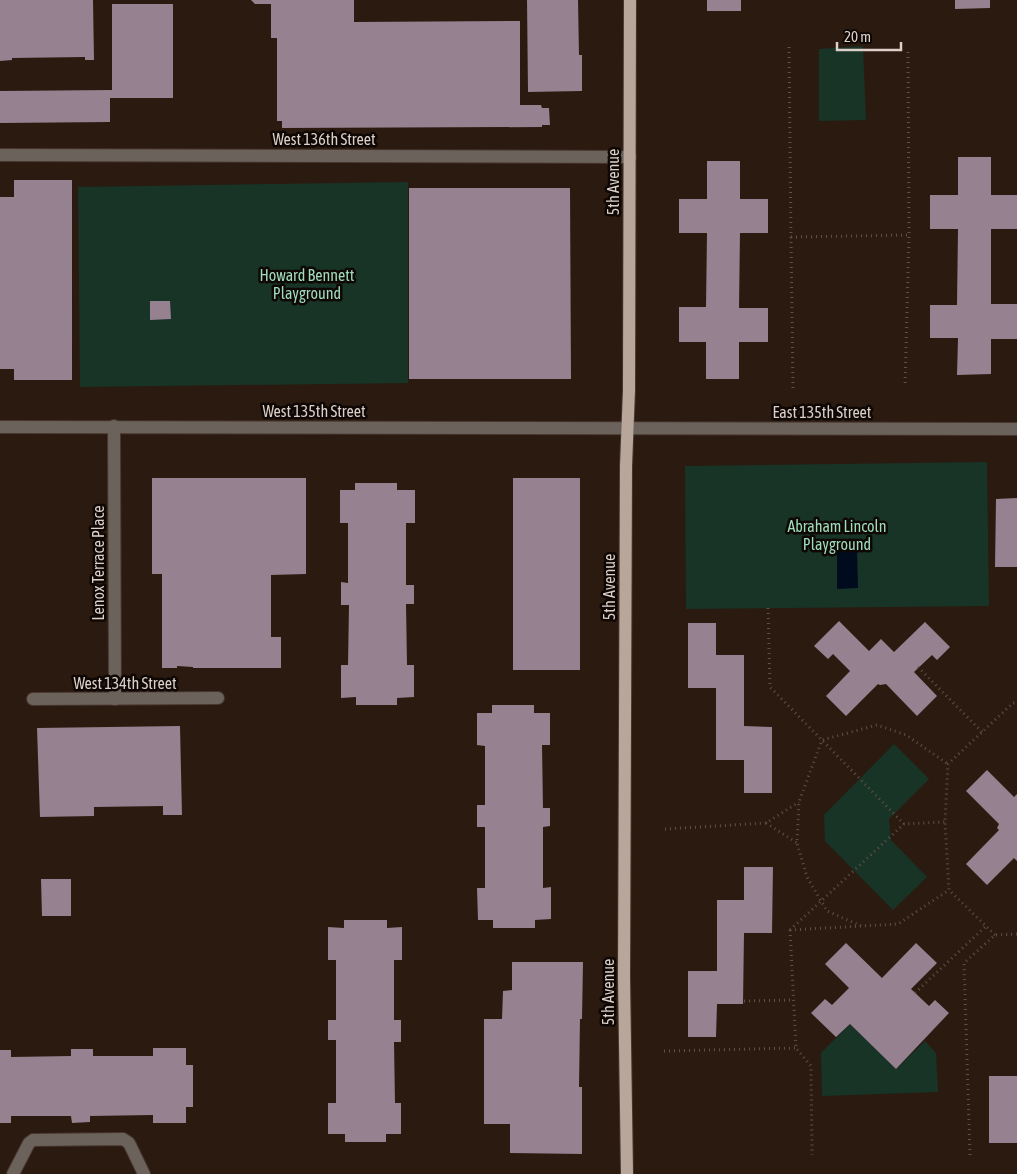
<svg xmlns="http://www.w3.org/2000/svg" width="1017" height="1174" font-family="'Asap Condensed',sans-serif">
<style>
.green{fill:#173426}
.water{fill:#000c1e}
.building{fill:#958190}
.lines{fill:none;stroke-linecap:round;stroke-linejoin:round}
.minor-casing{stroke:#47372e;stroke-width:14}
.major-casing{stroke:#47372e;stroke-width:14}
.path{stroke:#605148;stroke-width:3;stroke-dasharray:1 4;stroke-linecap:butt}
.minor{stroke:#6b625c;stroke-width:12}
.major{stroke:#b9a69b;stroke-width:12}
.labels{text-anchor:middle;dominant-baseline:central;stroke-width:5;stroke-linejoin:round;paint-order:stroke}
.street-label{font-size:16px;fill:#dcd0c9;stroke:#0e0704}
.park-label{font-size:16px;fill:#9edcbc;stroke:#0e0704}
</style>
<rect width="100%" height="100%" fill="#2b1a10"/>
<g class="green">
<polygon points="863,46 866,120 819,121 819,49"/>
<polygon points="408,182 408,383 80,387 78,187"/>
<polygon points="987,462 989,606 686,609 685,466"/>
<polygon points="894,744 929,779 889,819 891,840 927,877 893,910 825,841 824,815"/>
<polygon points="850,1024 896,1069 925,1041 936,1053 938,1092 822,1096 821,1053"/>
</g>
<polygon class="water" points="837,549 857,550 858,588 837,589"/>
<g class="building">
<polygon points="0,0 93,0 94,60 85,60 85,57 12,58 12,60 0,61"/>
<polygon points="251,0 354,0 354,22 520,21 520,105 541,105 542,108 549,108 550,125 542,125 542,127 282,128 282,121 277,121 277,38 271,38 271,4 255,4"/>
<polygon points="527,0 578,0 579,55 582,55 582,91 528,92"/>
<rect x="707" y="0" width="34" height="11"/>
<polygon points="955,0 990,0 990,8 955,9"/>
<polygon points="112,4 173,4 173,98 110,98 110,122 0,123 0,91 112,90"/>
<polygon points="958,157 991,157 991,195 1017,195 1017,229 991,229 991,304 1017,304 1017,339 991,339 991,374 957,375 958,338 930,338 930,305 957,305 958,229 930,229 930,195 958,195"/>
<polygon points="707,161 740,161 740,199 768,199 768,233 740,233 739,308 768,308 768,342 739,342 739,379 706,379 706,342 679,342 679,307 706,307 707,233 679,233 679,199 707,199"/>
<polygon points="14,180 72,180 72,380 14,380 14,369 0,369 0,197 14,197"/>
<polygon points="409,188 570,188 571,379 409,379"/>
<polygon points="150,301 170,301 171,319 150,320"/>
<polygon points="152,478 306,478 306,574 271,575 271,637 281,637 281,668 193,668 193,667 177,666 177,668 162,668 162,574 152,574"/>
<rect x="513" y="478" width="67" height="192"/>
<polygon points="355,483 397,483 397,490 415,490 415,523 406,523 406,585 414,585 414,604 406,604 407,665 414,665 414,697 397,698 397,705 356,705 356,697 341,698 341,665 348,665 349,605 341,605 341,582 348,583 348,523 340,523 340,490 355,490"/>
<polygon points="1017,498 1017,567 995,567 996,499"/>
<polygon points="839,621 869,651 881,639 894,652 925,622 950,647 937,660 932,655 914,672 937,696 917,716 886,684 880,685 878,684 846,716 826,696 850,671 833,654 828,659 814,646"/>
<polygon points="688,623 716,623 716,655 744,655 744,726 772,727 772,793 744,793 744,760 716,760 716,688 688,688"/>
<polygon points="492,705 534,705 534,713 550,713 550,745 542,745 543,808 550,808 550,826 543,827 543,888 551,887 551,919 535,920 535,928 493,928 493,920 478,920 477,888 485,888 485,827 477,827 477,805 485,805 485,746 477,745 477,713 492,713"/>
<polygon points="180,726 182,815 163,815 163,806 94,807 94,816 40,817 37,728"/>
<polygon points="987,770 1014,797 1017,794 1017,861 1014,858 987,885 966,864 999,830 997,828 999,824 966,791"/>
<polygon points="744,867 773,867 772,933 744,933 743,1004 717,1004 716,1037 688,1037 688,971 717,971 717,900 744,900"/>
<polygon points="41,879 71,879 71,916 42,916"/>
<polygon points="344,920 387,920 387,928 402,927 402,960 394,960 394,1020 401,1020 401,1042 394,1042 395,1103 401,1103 401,1134 386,1134 386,1142 345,1142 345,1134 328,1134 328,1103 336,1103 336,1040 328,1040 328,1020 336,1020 336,960 328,960 328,927 344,928"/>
<polygon points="846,943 882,978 916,943 937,963 911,989 929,1006 935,1000 949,1013 896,1069 850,1024 836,1037 811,1013 825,999 832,1005 849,988 825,964"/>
<polygon points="512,962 583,962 582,1019 580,1019 579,1087 582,1087 582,1154 510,1153 510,1124 484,1124 484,1019 502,1019 503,991 512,990"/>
<polygon points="153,1048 186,1048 186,1065 193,1065 193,1107 186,1107 186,1123 153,1123 153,1115 90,1116 90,1122 72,1123 71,1116 11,1116 11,1123 0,1123 0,1050 11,1050 11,1057 71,1056 71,1049 93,1049 93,1056 153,1056"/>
<rect x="989" y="1076" width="28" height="67"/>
</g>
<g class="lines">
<defs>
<g id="minor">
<polyline points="0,155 630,157"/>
<polyline points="114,426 115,699"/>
<polyline points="0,427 1017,429"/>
<polyline points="33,699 218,698"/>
<polyline points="13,1174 29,1143 33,1140 123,1139 129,1143 144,1174"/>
</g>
<polyline id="major" points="627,1174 624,978 626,466 629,390 630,0"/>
</defs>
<use href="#minor" class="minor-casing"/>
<use href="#major" class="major-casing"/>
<g class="path">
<polyline points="789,47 791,237 909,235 905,387"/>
<polyline points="908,52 909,235"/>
<polyline points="791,237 793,389"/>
<polyline points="768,608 770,687 904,824"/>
<polyline points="918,667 982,732"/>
<polyline points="766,823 797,843"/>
<polyline points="665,829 766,823 799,802"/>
<polyline points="861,926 827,911 807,877 797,843 799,802 822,740 877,725 906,735 948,764"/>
<polyline points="790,930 796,1048 811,1066 812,1155"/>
<polyline points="790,930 904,824 945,822"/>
<polyline points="790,930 898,924 949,890"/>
<polyline points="995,935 949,890 945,822 948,764 1013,703 1017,702"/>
<polyline points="915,993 986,926"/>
<polyline points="744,1001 793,1000"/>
<polyline points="664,1051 796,1048"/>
<polyline points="970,1155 964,963 995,935 1017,934"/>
</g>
<use href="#minor" class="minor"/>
<use href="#major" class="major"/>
</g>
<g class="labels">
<g class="street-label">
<text x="324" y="139">West 136th Street</text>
<text transform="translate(613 182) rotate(-90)">5th Avenue</text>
<text x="314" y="411">West 135th Street</text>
<text x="822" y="412">East 135th Street</text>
<text transform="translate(98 563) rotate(-90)">Lenox Terrace Place</text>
<text transform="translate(609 587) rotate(-90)">5th Avenue</text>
<text x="125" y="683">West 134th Street</text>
<text transform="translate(608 992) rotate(-90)">5th Avenue</text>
</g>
<g class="park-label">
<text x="307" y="275">Howard Bennett<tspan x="307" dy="18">Playground</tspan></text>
<text x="837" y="526">Abraham Lincoln<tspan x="837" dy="18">Playground</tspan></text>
</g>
</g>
<path d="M837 42v8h64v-8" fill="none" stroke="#dcd0c9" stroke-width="2.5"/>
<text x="844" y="42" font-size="15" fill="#dcd0c9" stroke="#0e0704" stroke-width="4" paint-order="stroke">20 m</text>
</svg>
